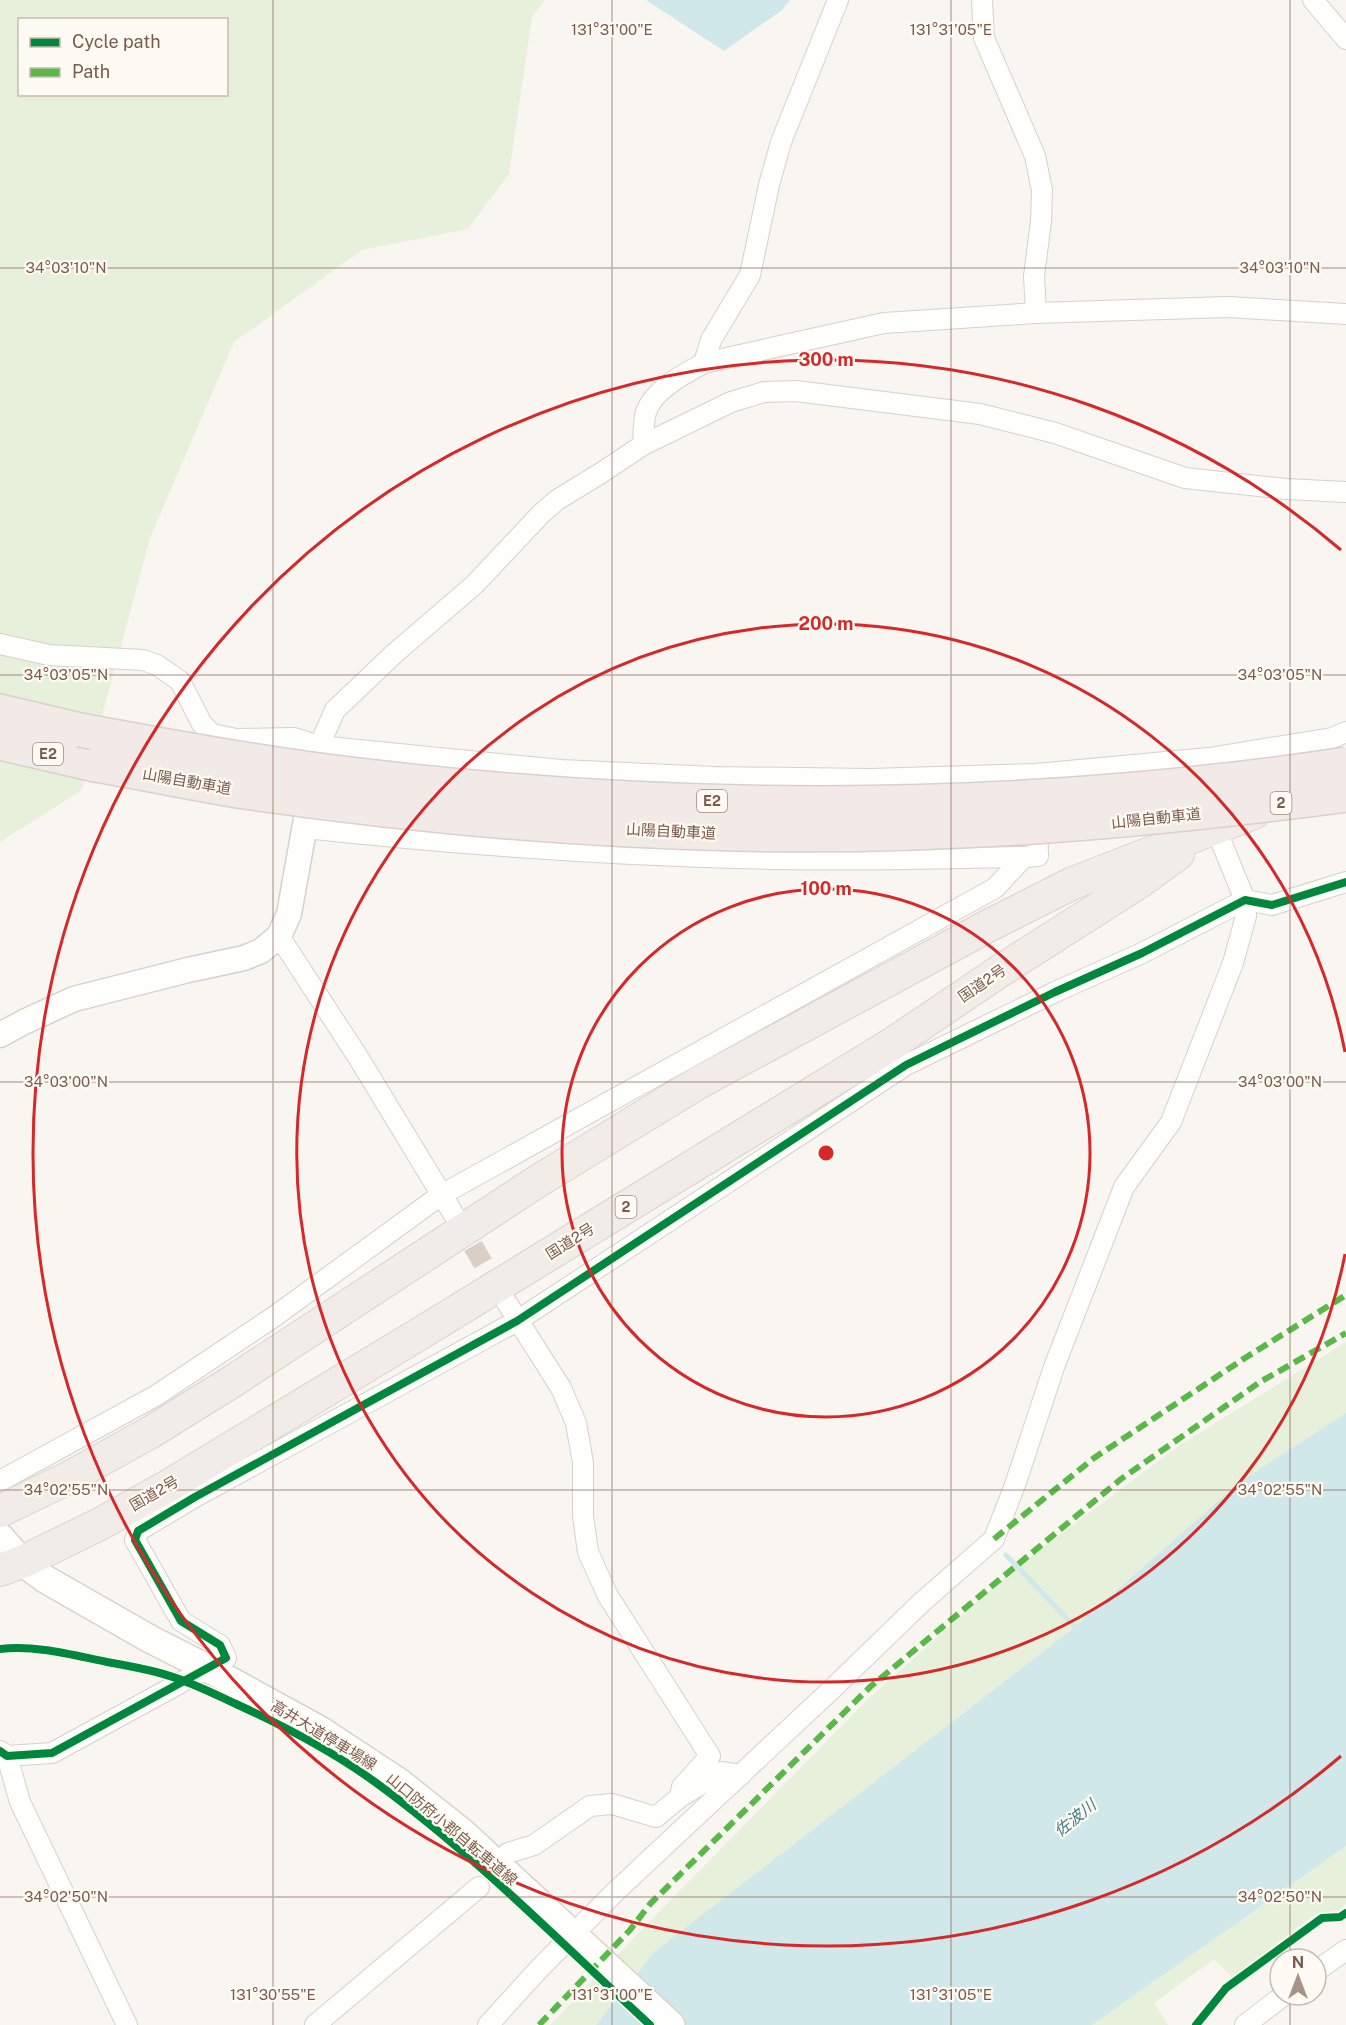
<svg xmlns="http://www.w3.org/2000/svg" width="1346" height="2025" font-family="'Public Sans','Noto Sans JP',sans-serif">
<style>
.green{fill:#e7f0db;fill-rule:evenodd}
.water{fill:#d0e8ea}
.lines{fill:none;stroke-linecap:round;stroke-linejoin:round}
.stream{stroke:#d0e8ea;stroke-width:5}
.minor-tunnel{stroke:#d9cfc7;stroke-width:20;stroke-dasharray:20 10;stroke-linecap:butt}
.minor-casing{stroke:#d7d1cb;stroke-width:22}
.tertiary-casing{stroke:#d7d1cb;stroke-width:27}
.secondary-casing{stroke:#d9d2cb;stroke-width:30}
.trunk-casing{stroke:#dad1cc;stroke-width:34}
.motorway-casing{stroke:#dad1cc;stroke-width:36}
.minor{stroke:#fefefd;stroke-width:20}
.tertiary{stroke:#fefefd;stroke-width:24}
.secondary{stroke:#fefefd;stroke-width:27}
.trunk{stroke:#f2ece8;stroke-width:32}
.motorway{stroke:#f2eae7;stroke-width:33}
.motorway-bridge-casing{stroke:#dad1cc;stroke-width:36;stroke-linecap:butt}
.motorway-bridge{stroke:#f2eae7;stroke-width:33}
.quiet{stroke:#58b947;stroke-width:6;stroke-dasharray:12 6;stroke-linecap:butt}
.cycleway-casing{stroke:#fffaf3;stroke-width:11}
.cycleway{stroke:#00873e;stroke-width:8}
.ticks{fill:none;stroke:#7a5c4d;stroke-width:1.5;stroke-opacity:0.45}
.ring{fill:none;stroke:#d62828;stroke-width:3}
.labels{text-anchor:middle;dominant-baseline:central;stroke-width:4.5;stroke-linejoin:round;paint-order:stroke}
.shield{fill:#fffaf3;stroke:#a28b7f;stroke-width:1.5}
.shield-label{font-size:14px;font-weight:bold;fill:#7a5c4d}
.street-label{font-size:15px;fill:#7a5c4d;stroke:#fffaf3}
.water-label{font-size:16px;font-style:italic;fill:#437c86;stroke:#fffaf3}
.ticks-label{font-size:15px;text-anchor:middle;fill:#7a5c4d;stroke:#fffaf3;stroke-width:4.5;stroke-linejoin:round;paint-order:stroke}
.centre{fill:#d62828;stroke:#fffaf3;stroke-width:3}
.ring-label{font-size:18px;text-anchor:middle;font-weight:bold;fill:#d62828;stroke:#fffaf3;stroke-width:4.5;stroke-linejoin:round;paint-order:stroke}
</style>
<rect width="100%" height="100%" fill="#f9f5f0"/>
<g class="green">
<path d="M0,0H545L532,17L509,174L468,229L362,250L234,342L150,538L82,790L0,842ZM20,20H226V94H20Z"/>
<polygon points="1346,1342 1346,1413 1241,1481 1075,1627 654,1952 596,2025 550,2025 657,1914 867,1700 1014,1569 1180,1445"/>
<polygon points="1346,1846 1346,1904 1337,1911 1317,1913 1232,1977 1214,1959 1154,2003 1168,2025 1092,2025"/>
</g>
<g class="water">
<polygon points="646,0 790,0 782,10 724,51"/>
<polygon points="1346,1413 1346,1846 1092,2025 596,2025 654,1952 1075,1627 1241,1481"/>
</g>
<g class="lines">
<polyline class="stream" points="1006,1555 1075,1627"/>
<polyline class="minor-tunnel" points="458,1220 502,1296"/>
<defs>
<g id="minor">
<polyline points="982,0 984,38 1035,156 1042,190 1041,221 1034,276 1036,313"/>
<polyline points="1313,0 1346,39"/>
<polyline points="704,363 711,340 750,275 769,185 781,142 838,0"/>
<path d="M643,445C644,435 643,421 646,412C654,389 684,374 704,363L884,323L1036,313L1228,307L1346,314"/>
<polyline points="0,644 49,655 143,660 157,665 180,681 202,724 212,734 236,739 294,738 319,746 561,770 714,777 871,779 1036,774 1209,758 1332,738 1346,732"/>
<polyline points="319,746 335,710 395,653 474,585 542,513 557,500 601,473 643,445 731,402 764,392 796,391 980,414 1055,433 1185,478 1286,489 1346,492"/>
<path d="M305,828C463,845 621,856 780,859C861,861 943,858 1024,857L1038,856L1037,819"/>
<polyline points="279,936 358,1057 454,1215"/>
<polyline points="507,1303 561,1388 576,1423 583,1463 583,1516 588,1552 608,1596 710,1756 682,1787 680,1797"/>
<polyline points="0,1481 157,1395 275,1316 441,1195 995,888 1024,857"/>
<polyline points="0,1751 7,1756 52,1753 226,1658 220,1645 181,1621 135,1540 138,1531 195,1497 517,1321 906,1065 1055,992 1142,953 1245,900 1272,905 1346,882"/>
<polyline points="7,1756 20,1802 127,2025"/>
<polyline points="508,1853 534,1845 590,1806 612,1804 656,1817 680,1797 721,1772 741,1775"/>
<polyline points="1316,1971 1346,1950"/>
<polyline points="315,2025 479,1887"/>
<polyline points="488,2025 538,1970 615,1892 831,1690 921,1603 994,1539 1015,1485 1054,1367 1124,1187 1171,1122 1233,963 1246,916 1245,900 1215,827 1209,758"/>
<polyline points="1245,2025 1284,1995"/>
</g>
<polyline id="tertiary" points="0,1035 24,1022 74,999 188,970 244,958 261,951 279,936 289,914 319,746"/>
<polyline id="secondary" points="0,1537 22,1562 45,1579 150,1639 207,1668 320,1730 399,1782 462,1832 671,2025"/>
<g id="trunk">
<polyline points="0,1511 70,1477 151,1432 233,1381 538,1181 698,1083 988,926 1073,883 1254,813"/>
<polyline points="0,1570 22,1562 98,1525 168,1486 416,1336 892,1044 1000,971 1138,883 1178,854"/>
</g>
<g id="motorway">
<polyline points="0,711 80,730"/>
<polyline points="0,743 95,765"/>
</g>
</defs>
<use href="#minor" class="minor-casing"/>
<use href="#tertiary" class="tertiary-casing"/>
<use href="#secondary" class="secondary-casing"/>
<use href="#trunk" class="trunk-casing"/>
<use href="#motorway" class="motorway-casing"/>
<use href="#minor" class="minor"/>
<use href="#tertiary" class="tertiary"/>
<use href="#secondary" class="secondary"/>
<use href="#trunk" class="trunk"/>
<use href="#motorway" class="motorway"/>
<defs>
<g id="motorway-bridge">
<path d="M80,730C172,747 265,764 358,775C685,814 1020,813 1346,764"/>
<path d="M95,765C143,773 190,783 238,791C401,815 570,830 735,834C940,839 1143,822 1346,795"/>
</g>
</defs>
<use href="#motorway-bridge" class="motorway-bridge-casing"/>
<use href="#motorway-bridge" class="motorway-bridge"/>
<g class="quiet">
<polyline points="994,1539 1094,1458 1245,1358 1346,1295"/>
<polyline points="539,2025 630,1930 650,1904 870,1687 1121,1479 1260,1382 1346,1333"/>
</g>
<defs>
<g id="cycleway">
<path d="M0,1649C37,1645 72,1655 107,1662C124,1665 140,1668 156,1672C184,1679 210,1692 236,1704C284,1726 332,1751 375,1782C474,1854 560,1942 650,2025"/>
<polyline points="0,1751 7,1756 52,1753 226,1658 220,1645 181,1621 135,1540 138,1531 195,1497 517,1321 906,1065 1055,992 1142,953 1245,900 1272,905 1346,882"/>
<polyline points="1196,2025 1226,1988 1322,1918 1340,1917 1346,1913"/>
</g>
</defs>
<use href="#cycleway" class="cycleway-casing"/>
<use href="#cycleway" class="cycleway"/>
</g>
<path class="ticks" d="M273,0V2025M612,0V2025M951,0V2025M1290,0V1959M0,268H1346M0,675H1346M0,1082H1346M0,1490H1346M0,1897H1346M1290,1995V2025"/>
<g class="ring">
<circle cx="826" cy="1153" r="264"/>
<path d="M1345 1254A529 529 0 1 1 1345 1052"/>
<path d="M1341 1756A793 793 0 1 1 1341 550"/>
</g>
<g class="labels">
<g class="shield">
<rect x="33" y="743" width="30" height="22" rx="4.5"/>
<rect x="697" y="790" width="30" height="22" rx="4.5"/>
<rect x="1270.5" y="792" width="21" height="22" rx="4.5"/>
<rect x="615.5" y="1196" width="21" height="22" rx="4.5"/>
</g>
<g class="shield-label">
<text x="48" y="754">E2</text>
<text x="712" y="801">E2</text>
<text x="1281" y="803">2</text>
<text x="626" y="1207">2</text>
</g>
<g class="street-label">
<text transform="translate(187 781) rotate(10)">山陽自動車道</text>
<text transform="translate(1156 818) rotate(-6)">山陽自動車道</text>
<text transform="translate(671 831) rotate(3)">山陽自動車道</text>
<text transform="translate(982 983) rotate(-34)">国道2号</text>
<text transform="translate(570 1241) rotate(-32)">国道2号</text>
<text transform="translate(154 1493) rotate(-30)">国道2号</text>
<text transform="translate(324 1735) rotate(31)">高井大道停車場線</text>
<text transform="translate(452 1829) rotate(40)">山口防府小郡自転車道線</text>
</g>
<g class="water-label">
<text transform="translate(1075 1818) rotate(-39)">佐波川</text>
</g>
</g>
<g class="ticks-label">
<text x="612" y="35">131°31'00"E</text>
<text x="951" y="35">131°31'05"E</text>
<text x="66" y="273">34°03'10"N</text>
<text x="1280" y="273">34°03'10"N</text>
<text x="66" y="680">34°03'05"N</text>
<text x="1280" y="680">34°03'05"N</text>
<text x="66" y="1087">34°03'00"N</text>
<text x="1280" y="1087">34°03'00"N</text>
<text x="66" y="1495">34°02'55"N</text>
<text x="1280" y="1495">34°02'55"N</text>
<text x="66" y="1902">34°02'50"N</text>
<text x="1280" y="1902">34°02'50"N</text>
<text x="273" y="2000">131°30'55"E</text>
<text x="612" y="2000">131°31'00"E</text>
<text x="951" y="2000">131°31'05"E</text>
</g>
<circle cx="826" cy="1153" r="9" class="centre"/>
<g class="ring-label">
<text x="826" y="366">300 m</text>
<text x="826" y="630">200 m</text>
<text x="826" y="895">100 m</text>
</g>
<rect x="18" y="18" width="210" height="78" fill="#fffaf3" stroke="#cabbb1" stroke-width="1.5"/>
<rect x="30" y="38" width="30" height="9" fill="#00873e" stroke="#cabbb1" stroke-width="1.5"/>
<text x="72" y="48" font-size="18" fill="#7a5c4d">Cycle path</text>
<rect x="30" y="68" width="30" height="9" fill="#58b947" stroke="#cabbb1" stroke-width="1.5"/>
<text x="72" y="78" font-size="18" fill="#7a5c4d">Path</text>
<g transform="translate(1298 1977)"><circle r="28" fill="#fffaf3" stroke="#cabbb1" stroke-width="1.5"/>
<path d="M0-4.5L10 22L0 15L-10 22Z" fill="#a69286"/>
<text y="-9" font-size="16" font-weight="bold" text-anchor="middle" fill="#7a5c4d">N</text>
</g>
</svg>
